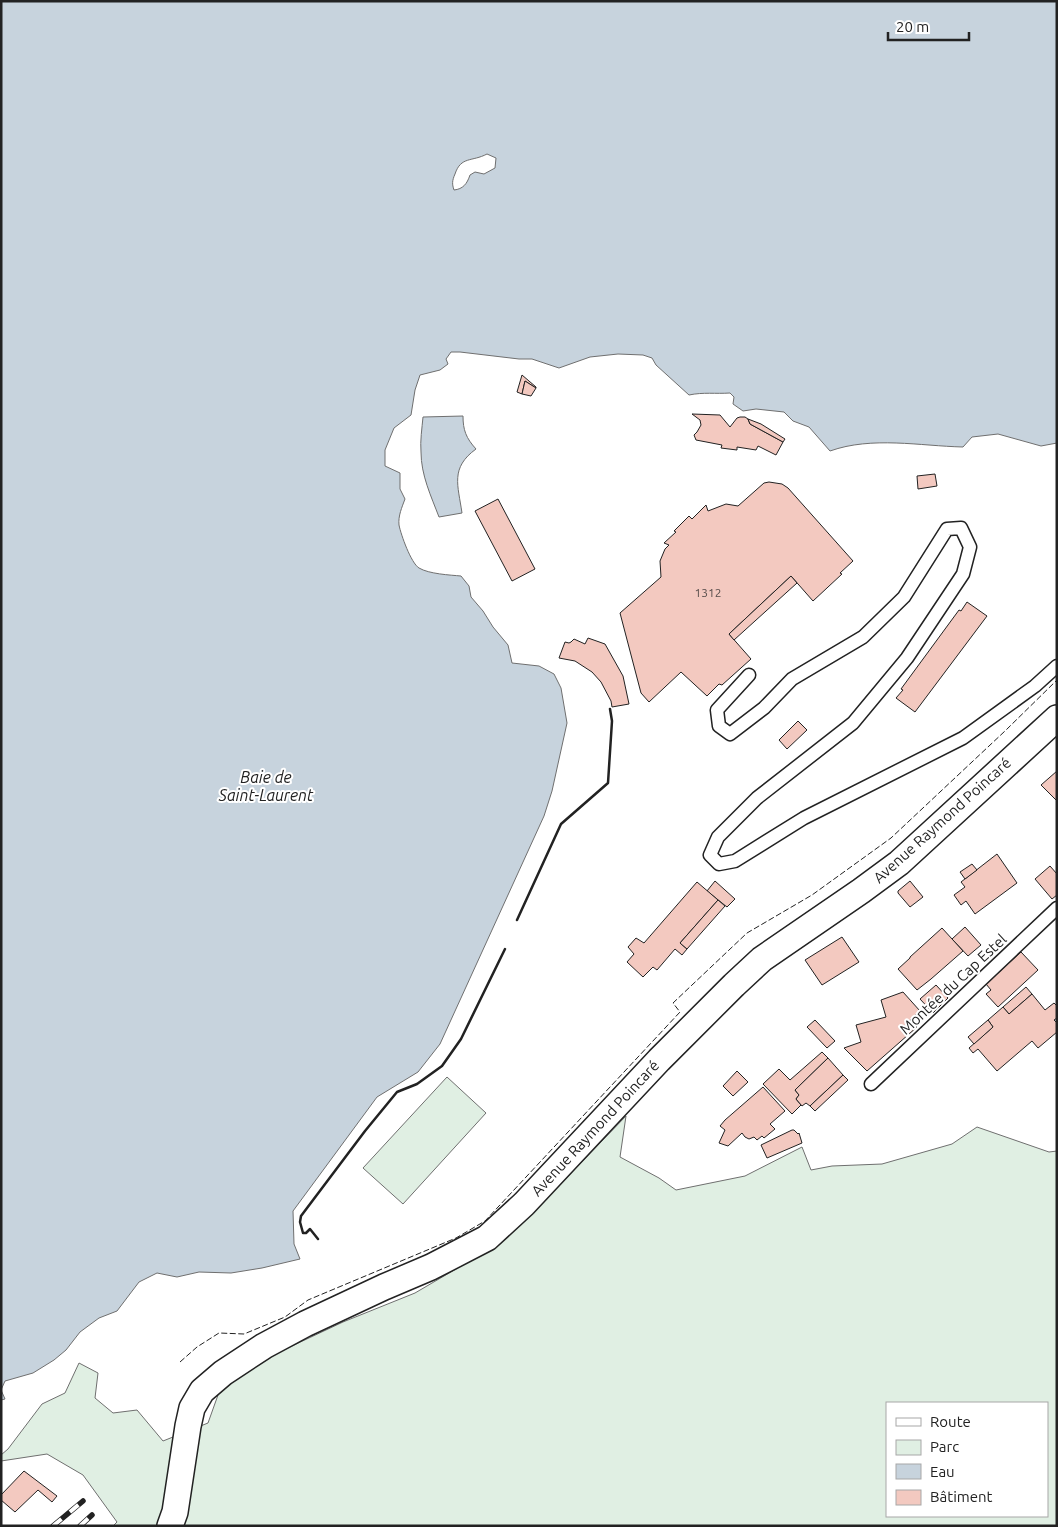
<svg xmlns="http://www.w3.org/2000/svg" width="1058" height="1527" font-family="Ubuntu,sans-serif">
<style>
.green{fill:#e0efe3;stroke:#6f6f6f;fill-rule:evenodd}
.water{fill:#c7d3dd;stroke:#6f6f6f;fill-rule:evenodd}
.building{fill:#f3c9c0;stroke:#222}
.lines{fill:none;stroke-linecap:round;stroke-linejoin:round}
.service-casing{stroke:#222;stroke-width:15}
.minor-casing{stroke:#222;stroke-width:28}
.service{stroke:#fff;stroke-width:12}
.minor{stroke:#fff;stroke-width:25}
.rail-casing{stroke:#222;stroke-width:5.5}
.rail{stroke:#fff;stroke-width:4;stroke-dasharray:11;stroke-linecap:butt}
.fence{stroke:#222;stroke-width:1;stroke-dasharray:6 2.5;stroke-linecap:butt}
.wall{stroke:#222;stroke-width:2.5}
.labels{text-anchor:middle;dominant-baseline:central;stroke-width:4;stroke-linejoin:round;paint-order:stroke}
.number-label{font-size:12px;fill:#564c4a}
.street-label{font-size:15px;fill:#222;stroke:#fff}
.water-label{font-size:16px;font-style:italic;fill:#222;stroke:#fff}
</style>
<rect width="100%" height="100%" fill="#fff"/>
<g class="green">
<polygon points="447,1077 486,1113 403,1204 363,1168"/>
<path d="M626,1116L620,1157L659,1178L676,1190L745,1176L802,1147L811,1170L832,1166L882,1164L952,1144L977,1127L1049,1152L1057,1151V1526H113L117,1522L83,1475L47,1454L1,1461V1455L8,1449L42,1404L65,1393L79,1363L98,1373L95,1398L113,1413L137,1410L163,1441L208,1423L218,1395L245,1368L343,1322L415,1293L473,1259L525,1221ZM887,1403H1047V1516H887Z"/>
</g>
<g class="water">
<path d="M1,1H1057V443L1041,446L998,434L972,437L963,447C920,446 872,436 830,451L809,427L793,421L784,412L756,409L743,411L733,404L734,397L730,393C716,394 703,392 689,395L656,365L652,358L643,355L618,354L590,357L559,368L532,359H519L460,352H451L446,359L448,364L440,370L420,375L415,390L411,415L394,428L385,450V466L400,473V489L405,499C402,507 398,516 399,525C401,535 411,563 419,568C429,574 450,575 461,576L469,586L471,597L483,611L493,627L508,645L512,663L539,666L554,674L561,688L567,723L552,791L544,816L440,1044L418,1072L377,1097L293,1211L294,1244L300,1259L262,1268L231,1273L199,1272L177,1277L157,1273L139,1282L117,1311L99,1318L80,1332L66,1350L54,1360L33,1373L5,1381L1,1390L5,1399L1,1400ZM487,154L496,158L495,168L484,174L475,172L470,175C467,184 463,189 454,190C452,184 452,181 455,174C461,156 472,162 487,154Z"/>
<path d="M463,416C463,430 466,438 476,449C450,468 458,485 462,513L439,517C431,496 421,475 421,452C420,441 422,428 423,417Z"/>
</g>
<g class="building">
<polygon points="522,375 536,387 536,388 525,381 522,394 517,392"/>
<polygon points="525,381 536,388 531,396 522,394"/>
<polygon points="692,414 720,415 730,427 737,418 740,417 745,417 748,419 750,424 783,442 776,455 758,446 756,450 737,447 737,450 721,448 722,445 696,440 694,435 697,432 701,425 700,420"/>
<polygon points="748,419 761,424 785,439 783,442 750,424"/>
<polygon points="935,474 937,486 918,489 917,476"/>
<polygon points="769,482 782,484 788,488 853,561 840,573 842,574 813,601 791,576 729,634 751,659 722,685 719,684 707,696 681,672 649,702 641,693 620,613 661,577 660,561 665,549 669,545 664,543 676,532 674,531 689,516 692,519 706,505 708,511 726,504 738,506 764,483"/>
<polygon points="498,499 535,569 512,581 475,511"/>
<polygon points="791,576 797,583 734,640 729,634"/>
<polygon points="967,602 987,616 915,712 896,698 903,690 901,689 959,610 961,611"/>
<polygon points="588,638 605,644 623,676 629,704 612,707 611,701 601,682 592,672 575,661 559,658 565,642 569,643 571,642 574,639 585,644"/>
<polygon points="798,721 807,730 787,749 779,740"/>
<polygon points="1057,771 1057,801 1041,785"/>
<polygon points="997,854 1017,883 975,914 966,901 961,905 954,895 965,887 961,882"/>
<polygon points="972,864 977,870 965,879 960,872"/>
<polygon points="1050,866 1057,874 1057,895 1052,899 1035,879"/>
<polygon points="715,881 735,899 727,907 707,891"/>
<polygon points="910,881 923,897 910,907 898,893 898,891"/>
<polygon points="697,882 718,900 680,943 687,949 682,955 675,949 657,970 653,967 643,977 627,962 634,954 628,947 636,938 644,943"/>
<polygon points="718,900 725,906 687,949 680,943"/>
<polygon points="965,927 981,945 968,956 952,939"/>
<polygon points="942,928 963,951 931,979 917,990 898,969 910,958 910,957"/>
<polygon points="842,937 859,962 822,985 805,960"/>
<polygon points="1021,952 1038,970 998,1007 986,994 991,990 986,984"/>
<polygon points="936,985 948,998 933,1013 920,999"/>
<polygon points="1026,987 1032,994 1009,1014 1003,1007"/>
<polygon points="903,992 920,1011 910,1020 917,1027 867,1071 844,1048 861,1042 856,1025 886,1017 881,1000"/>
<polygon points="1032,994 1045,1010 1054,1003 1057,1006 1057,1018 1054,1020 1057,1023 1057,1032 1038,1048 1032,1041 997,1071 978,1049 973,1053 969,1048 993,1027 988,1020 1003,1007 1009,1014"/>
<polygon points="815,1020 835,1041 827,1048 807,1027"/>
<polygon points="988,1020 993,1027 974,1044 968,1037"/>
<polygon points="822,1052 828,1058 795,1090 799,1095 796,1099 801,1105 792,1114 763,1084 779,1069 790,1080"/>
<polygon points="828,1058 843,1075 810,1106 806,1103 802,1106 796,1099 799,1095 795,1090"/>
<polygon points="737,1071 748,1082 733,1096 723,1086"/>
<polygon points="843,1075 848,1080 815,1111 810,1106"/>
<polygon points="763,1087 785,1111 770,1124 775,1129 764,1138 762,1136 757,1140 754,1137 749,1139 745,1137 742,1133 728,1146 719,1143 725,1130 720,1126 725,1120"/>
<polygon points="792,1130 794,1130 798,1134 799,1133 802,1143 767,1158 761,1145"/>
<polygon points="24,1471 57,1496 52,1502 38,1490 15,1512 1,1500 1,1495"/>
</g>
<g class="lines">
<defs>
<g id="service">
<polyline points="749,675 717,710 719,726 730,734 764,708 792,679 863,637 904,597 947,529 961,528 970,547 963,574 907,658 853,723 757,798 718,837 710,855 719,864 735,861 804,818 963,738 1035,686 1057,666"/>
<polyline points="871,1084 1057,908"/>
</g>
<polyline id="minor" points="170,1526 175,1512 188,1426 192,1408 202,1391 223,1373 264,1346 305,1324 384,1287 431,1267 487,1238 524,1204 659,1060 734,985 762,959 861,891 899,863 1057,718"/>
</defs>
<use href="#service" class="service-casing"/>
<use href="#minor" class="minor-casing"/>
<use href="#service" class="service"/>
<use href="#minor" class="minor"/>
<defs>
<g id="rail">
<polyline points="53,1526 83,1501"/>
<polyline points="80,1526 92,1515"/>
</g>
</defs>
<use href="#rail" class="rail-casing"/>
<use href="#rail" class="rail"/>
<polyline class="fence" points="180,1362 197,1347 219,1333 244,1334 285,1317 308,1300 456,1238 485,1221 680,1012 673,1003 747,933 812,895 891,838 1005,731 1057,680"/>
<g class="wall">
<polyline points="517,920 561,824 608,783 612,721 610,709"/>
<polyline points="318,1239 310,1229 306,1233 303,1233 300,1222 301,1216 365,1131 397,1092 417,1084 442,1066 461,1039 505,949"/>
</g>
</g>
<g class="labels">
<g class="number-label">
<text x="708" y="592">1312</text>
</g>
<g class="street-label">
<text transform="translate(942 820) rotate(-42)">Avenue Raymond Poincaré</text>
<text transform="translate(953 984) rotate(-43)">Montée du Cap Estel</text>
<text transform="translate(595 1128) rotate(-47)">Avenue Raymond Poincaré</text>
</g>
<g class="water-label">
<text x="266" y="777">Baie de<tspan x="266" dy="18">Saint-Laurent</tspan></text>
</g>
</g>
<rect width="1058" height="1527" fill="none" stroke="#222222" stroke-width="5"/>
<rect x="886" y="1402" width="162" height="115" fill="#ffffff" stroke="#a7a7a7"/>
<rect x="896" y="1418" width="25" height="8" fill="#ffffff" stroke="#a7a7a7"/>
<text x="930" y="1427" font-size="15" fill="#222222">Route</text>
<rect x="896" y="1440" width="25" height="15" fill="#e0efe3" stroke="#a7a7a7"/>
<text x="930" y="1452" font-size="15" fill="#222222">Parc</text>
<rect x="896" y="1464" width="25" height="15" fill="#c7d3dd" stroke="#a7a7a7"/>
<text x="930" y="1477" font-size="15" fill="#222222">Eau</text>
<rect x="896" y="1490" width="25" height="15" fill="#f3c9c0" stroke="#a7a7a7"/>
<text x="930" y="1502" font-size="15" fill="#222222">Bâtiment</text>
<path d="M888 32v8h81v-8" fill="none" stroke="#222222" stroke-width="2.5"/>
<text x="896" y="32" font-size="15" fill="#222222" stroke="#ffffff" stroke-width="4" paint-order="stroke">20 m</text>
</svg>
